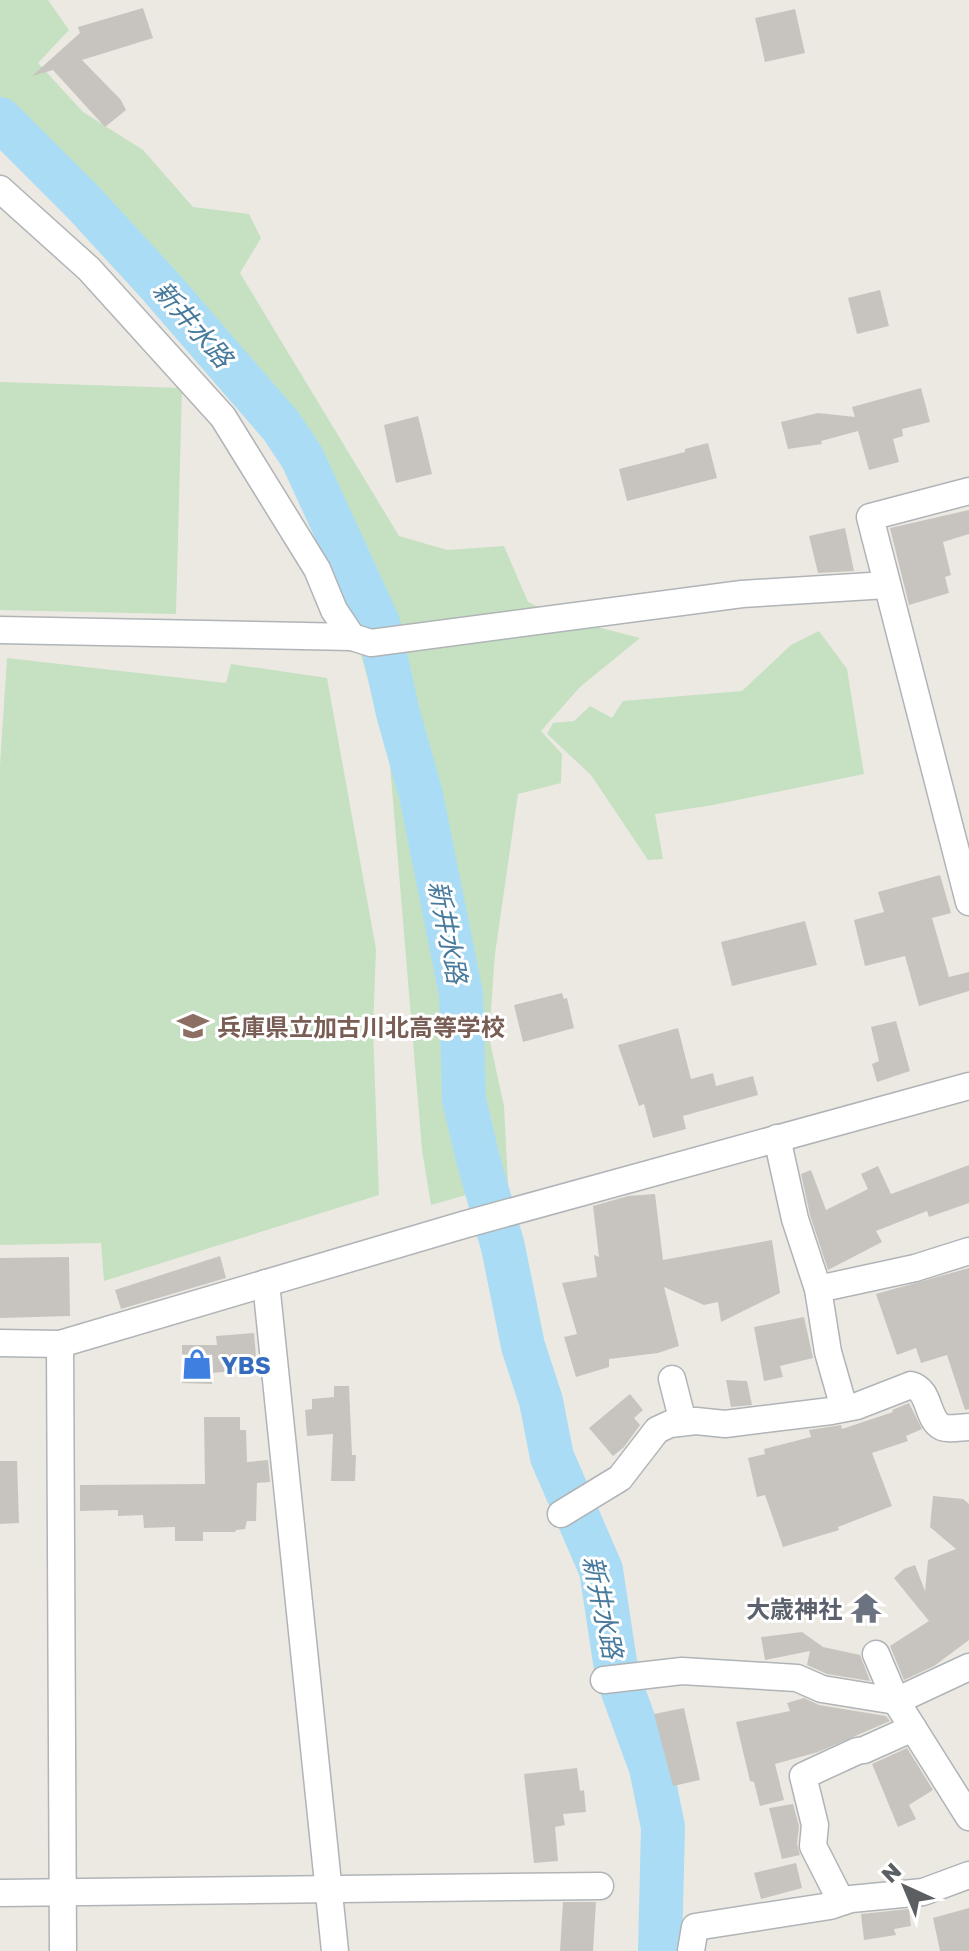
<svg xmlns="http://www.w3.org/2000/svg" width="969" height="1951" font-family="'Golos Text','Noto Sans JP',sans-serif">
<style>
.green{fill:#c5e1c2}
.lines{fill:none;stroke-linecap:round;stroke-linejoin:round}
.river{stroke:#aaddf5;stroke-width:44}
.building{fill:#c7c4bf}
.street-casing{stroke:#b0b4b7;stroke-width:29}
.street{stroke:#fff;stroke-width:26}
.labels{text-anchor:middle;dominant-baseline:central;stroke-width:6;stroke-linejoin:round;paint-order:stroke}
.education-label{font-size:24px;font-weight:bold;fill:#785e54;stroke:#fff;text-anchor:start}
.shop-label{font-size:24px;font-weight:bold;fill:#366cbe;stroke:#fff;text-anchor:start}
.worship-label{font-size:24px;font-weight:bold;fill:#5b616d;stroke:#fff;text-anchor:end}
.water-label{font-size:26px;font-style:italic;fill:#477a9c;stroke:#fff}
</style>
<rect width="100%" height="100%" fill="#ece9e3"/>
<g class="green">
<polygon points="0,0 48,0 69,30 38,63 83,112 143,150 193,207 249,214 261,238 240,273 399,536 447,550 504,546 528,602 562,618 640,638 580,687 541,731 562,754 561,783 518,794 495,954 489,1037 504,1106 508,1183 431,1205 422,1150 389,753 343,592 285,469 196,327 134,263 50,193 0,143"/>
<polygon points="0,382 182,388 176,614 0,610"/>
<polygon points="819,631 847,669 864,774 713,805 655,814 663,859 648,860 591,775 547,734 553,723 574,721 590,706 612,718 623,701 742,691 791,645"/>
<polygon points="7,658 226,683 231,664 327,678 376,949 373,1030 379,1195 104,1281 101,1243 0,1245 0,765"/>
</g>
<g class="lines">
<polyline class="river" points="0,119 84,203 161,287 282,427 302,457 378,623 398,713 421,795 461,994 464,1100 478,1159 503,1247 523,1346 541,1401 552,1457 601,1570 617,1675 651,1768 663,1827 660,1951"/>
</g>
<g class="building">
<polygon points="143,8 153,38 82,60 121,100 126,110 105,127 53,70 32,76 80,33 78,27"/>
<polygon points="795,9 805,53 765,62 755,18"/>
<polygon points="880,290 889,326 857,334 848,298"/>
<polygon points="921,388 930,422 902,429 903,436 893,439 899,462 869,470 858,431 821,441 822,444 788,449 781,422 818,413 855,417 852,407"/>
<polygon points="418,416 432,474 396,483 384,425"/>
<polygon points="708,443 717,478 627,501 619,469 685,452 685,449"/>
<polygon points="969,510 969,534 943,542 951,575 945,577 949,593 909,605 890,528"/>
<polygon points="845,528 854,571 818,573 809,536"/>
<polygon points="940,875 951,913 932,918 949,977 969,972 969,991 919,1006 905,956 865,966 854,920 884,912 878,892"/>
<polygon points="805,921 817,965 732,986 721,942"/>
<polygon points="562,993 564,999 567,998 574,1028 523,1042 514,1005"/>
<polygon points="896,1021 910,1071 877,1082 872,1064 879,1061 871,1027"/>
<polygon points="678,1028 691,1079 713,1073 716,1086 753,1076 758,1095 683,1116 686,1129 653,1138 644,1104 639,1106 618,1045"/>
<polygon points="969,1165 969,1203 929,1217 927,1211 876,1231 882,1242 828,1270 810,1215 801,1174 811,1170 826,1210 868,1189 861,1174 878,1166 891,1194"/>
<polygon points="655,1194 663,1260 772,1240 780,1293 721,1322 718,1302 704,1305 664,1287 679,1346 658,1353 609,1359 609,1367 576,1377 564,1337 577,1334 562,1283 597,1277 594,1255 599,1257 593,1206 628,1196"/>
<polygon points="220,1256 226,1278 121,1309 115,1290"/>
<polygon points="69,1257 70,1316 0,1318 0,1258"/>
<polygon points="969,1268 969,1409 965,1410 947,1355 921,1363 916,1348 897,1355 876,1294"/>
<polygon points="804,1317 813,1358 780,1366 783,1377 764,1381 754,1327"/>
<polygon points="254,1333 257,1369 212,1373 212,1384 182,1383 182,1345 217,1345 216,1336"/>
<polygon points="726,1380 747,1381 752,1405 731,1407"/>
<polygon points="334,1386 349,1386 352,1455 356,1455 355,1481 331,1481 333,1434 307,1436 305,1410 312,1409 312,1399 334,1397"/>
<polygon points="630,1394 643,1410 634,1418 640,1425 624,1447 613,1456 589,1428"/>
<polygon points="909,1403 922,1429 906,1436 908,1441 872,1453 892,1506 838,1527 839,1530 783,1547 765,1495 757,1497 748,1458 765,1454 764,1449 811,1437 809,1430 841,1425 842,1429 893,1412 892,1410"/>
<polygon points="204,1417 240,1417 240,1430 246,1430 247,1462 268,1460 270,1482 257,1483 256,1521 247,1521 245,1529 236,1530 235,1532 203,1532 203,1541 175,1541 175,1527 144,1528 143,1515 118,1516 118,1510 80,1511 80,1485 205,1484"/>
<polygon points="0,1461 17,1461 19,1523 0,1524"/>
<polygon points="933,1496 963,1499 969,1504 969,1640 934,1666 904,1680 890,1646 929,1621 894,1578 904,1569 915,1565 925,1591 928,1560 956,1549 930,1527"/>
<polygon points="802,1632 823,1647 860,1655 870,1681 827,1674 807,1665 810,1651 765,1660 761,1637"/>
<polygon points="804,1698 819,1705 886,1716 890,1721 818,1752 775,1764 784,1800 760,1806 754,1782 750,1781 736,1722 790,1711 787,1703"/>
<polygon points="684,1708 700,1780 673,1786 654,1714"/>
<polygon points="907,1748 933,1790 909,1805 916,1819 898,1827 872,1764"/>
<polygon points="577,1768 580,1791 584,1790 586,1812 563,1814 565,1825 555,1827 558,1861 534,1863 524,1774"/>
<polygon points="793,1804 799,1826 797,1844 800,1855 782,1859 769,1808"/>
<polygon points="796,1863 802,1888 761,1899 754,1873"/>
<polygon points="563,1902 596,1902 593,1951 560,1951"/>
<polygon points="969,1908 969,1951 940,1951 933,1918"/>
<polygon points="909,1909 911,1926 894,1929 896,1935 864,1940 861,1914"/>
</g>
<g class="lines">
<defs>
<g id="street">
<polyline points="0,189 89,269 223,417 317,569 334,610 352,637"/>
<polyline points="969,491 870,517 969,902"/>
<polyline points="0,630 352,637 371,643 742,594 887,585"/>
<polyline points="777,1138 795,1219 818,1289 828,1352 844,1408"/>
<polyline points="266,1283 335,1951"/>
<polyline points="818,1289 915,1268 969,1251"/>
<polyline points="0,1343 60,1344 463,1225 969,1086"/>
<polyline points="60,1344 63,1951"/>
<polyline points="672,1379 683,1422"/>
<path d="M561,1514L620,1478L657,1430L670,1424L696,1421L725,1424L831,1411L857,1406L911,1385C931,1390 926,1419 942,1427C949,1430 961,1427 969,1427"/>
<polyline points="876,1654 896,1701 969,1817"/>
<polyline points="604,1680 682,1671 797,1678 822,1689 896,1701 969,1667"/>
<polyline points="0,1893 600,1886"/>
<polyline points="841,1901 813,1846 815,1825 803,1776 857,1751 864,1750 913,1728"/>
<polyline points="691,1951 695,1927 830,1906 851,1899 923,1892 969,1875"/>
</g>
</defs>
<use href="#street" class="street-casing"/>
<use href="#street" class="street"/>
</g>
<defs>
<symbol id="school-bare" viewBox="-9 -9 18 18"><path d="M0-5L7-2L0 1L-7-2ZM-4 1L0 2.5L4 1V4Q0 6-4 4Z" fill="#8d6e63" stroke="#fff" stroke-width="2.5" paint-order="stroke"/></symbol>
<symbol id="shop-bare" viewBox="-9 -9 18 18"><path d="M-5-2.5h2.3a2.7 3.5 0 0 1 5.4 0H5L5.5 6h-11ZM-1.5-2.5h3a1.5 2.3 0 0 0-3 0Z" fill="#3f7fe0" stroke="#fff" stroke-width="2.5" paint-order="stroke"/></symbol>
<symbol id="temple-bare" viewBox="-9 -9 18 18"><path d="M0-6L5-2H3V0L6.5 2.5H4V6H1.5V3h-3V6H-4V2.5H-6.5L-3 0V-2H-5Z" fill="#6b7280" stroke="#fff" stroke-width="2.5" paint-order="stroke"/></symbol>
</defs>
<g fill-rule="evenodd">
<use href="#school-bare" x="171" y="1004" width="44" height="44"/>
<use href="#shop-bare" x="175" y="1342" width="44" height="44"/>
<use href="#temple-bare" x="844" y="1586" width="44" height="44"/>
</g>
<g class="labels">
<g class="education-label">
<text x="217" y="1026">兵庫県立加古川北高等学校</text>
</g>
<g class="shop-label">
<text x="221" y="1364">YBS</text>
</g>
<g class="worship-label">
<text x="842" y="1608">大歳神社</text>
</g>
<g class="water-label">
<text transform="translate(193 324) rotate(49)">新井水路</text>
<text transform="translate(448 932) rotate(79)">新井水路</text>
<text transform="translate(603 1607) rotate(78)">新井水路</text>
</g>
</g>
<g transform="translate(905 1887) rotate(316)" stroke="#ffffff" stroke-width="6" paint-order="stroke">
<path d="M0-6L14 30L0 20L-14 30Z" fill="#5b5f62"/>
<text y="-12" font-size="22" font-weight="bold" text-anchor="middle" fill="#5b5f62">N</text>
</g>
</svg>
